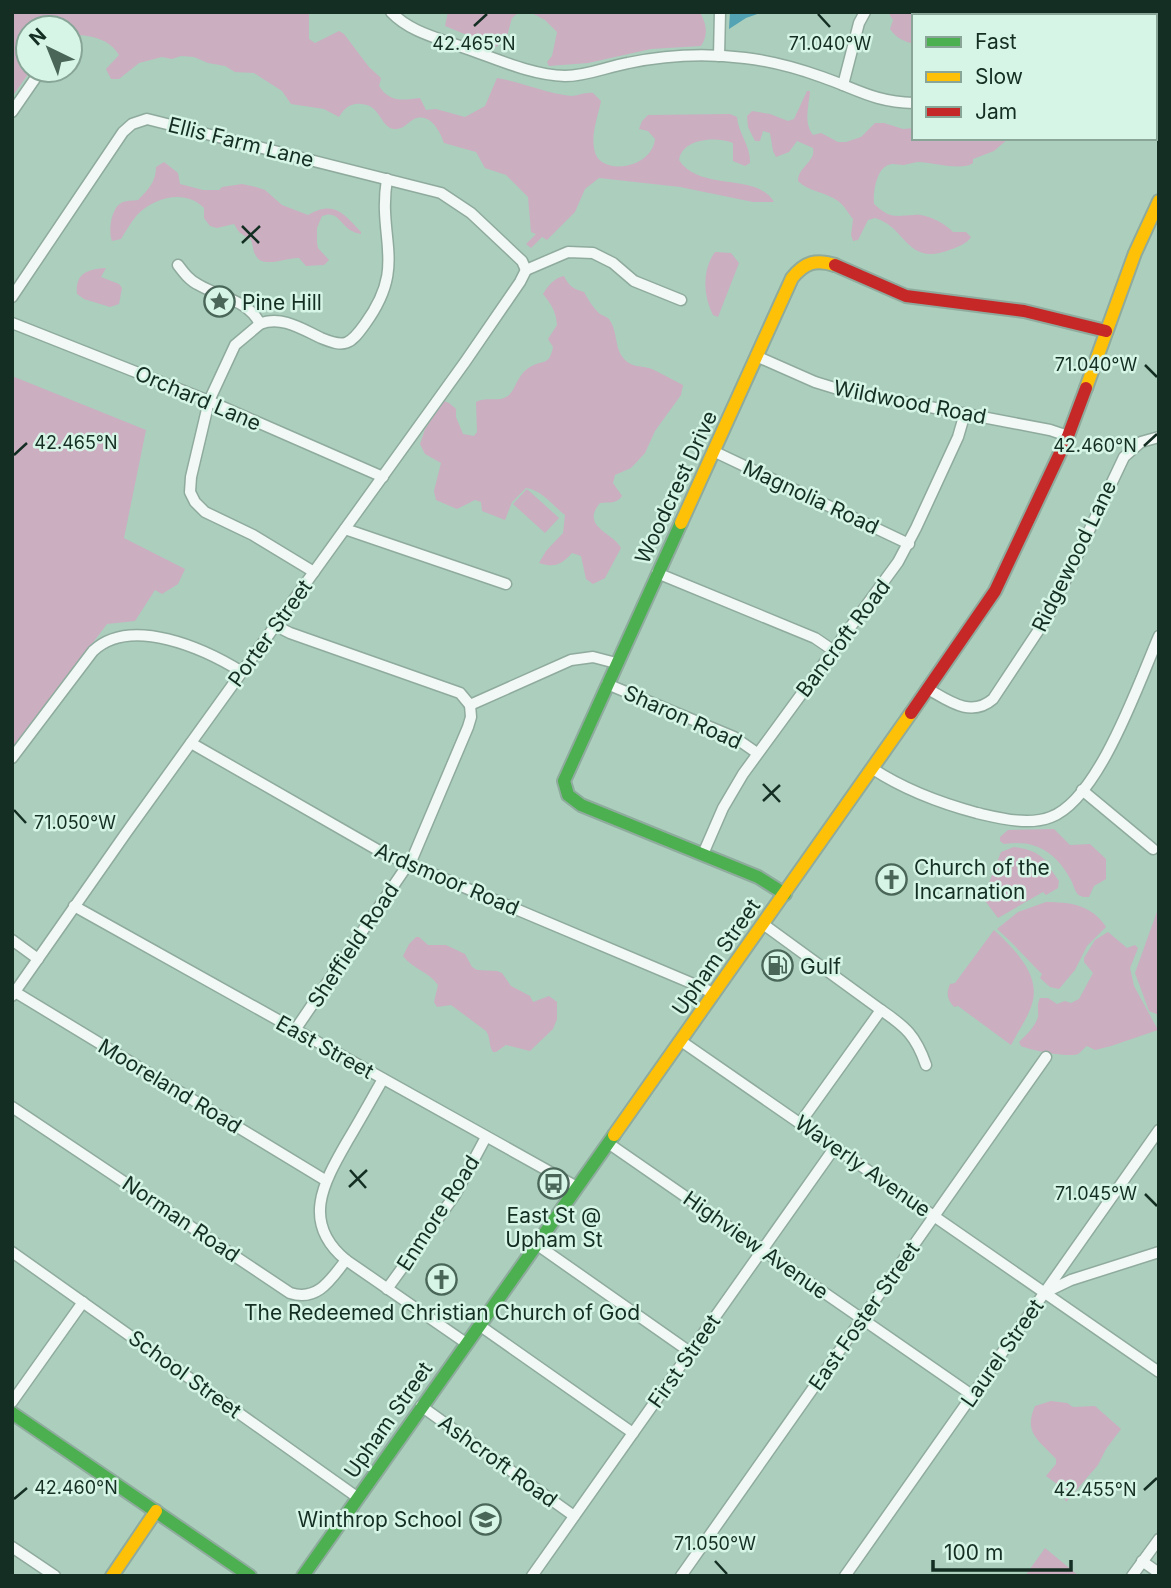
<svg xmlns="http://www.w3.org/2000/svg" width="1171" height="1588" font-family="Inter,sans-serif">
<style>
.green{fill:#ccaec1}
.water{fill:#53a3b5}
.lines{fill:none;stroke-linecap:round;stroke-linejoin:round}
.street-casing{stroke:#8fab9e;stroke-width:13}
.fast-casing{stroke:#8fab9e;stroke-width:16}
.slow-casing{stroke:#8fab9e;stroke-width:16}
.jam-casing{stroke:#8fab9e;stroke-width:16}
.street{stroke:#f2f8f5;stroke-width:10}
.fast{stroke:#4caf50;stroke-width:12}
.slow{stroke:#ffc107;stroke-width:12}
.jam{stroke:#c62828;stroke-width:12}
.ticks{fill:none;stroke:#142e23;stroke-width:2.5}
.labels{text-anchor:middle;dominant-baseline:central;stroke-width:5;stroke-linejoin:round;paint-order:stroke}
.street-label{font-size:21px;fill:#142e23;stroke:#d6f5e6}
.poi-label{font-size:21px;fill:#142e23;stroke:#d6f5e6;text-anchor:start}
.ticks-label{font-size:18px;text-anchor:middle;fill:#142e23;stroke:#d6f5e6;stroke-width:5;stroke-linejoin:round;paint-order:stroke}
</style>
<rect width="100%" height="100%" fill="#abcebd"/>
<g class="green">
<path d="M12,12H309V39L315,43L339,31L344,34L369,67L381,78L379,86C390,103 403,100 420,98L426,110L436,109L465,117L485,106L497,78C522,82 545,93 571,96C578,96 585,92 593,93L601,101C598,117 589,138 596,155C605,175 652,168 655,139L648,131L639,129L642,121L648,115L730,114L737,117C738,133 751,146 750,163L745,166L733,161V143C717,136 682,138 679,160C699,192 757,172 774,202H753L680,187L599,178L585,189L575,212L547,240L542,237L531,248L526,244L536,234L531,232L528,197L506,175L485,168L476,152L444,143C440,131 430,112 414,119C407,123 403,130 394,129C380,127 381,105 361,104C350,103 345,108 339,117L324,109L291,104L282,91L254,73L235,72L225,66L208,63L194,57L181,56L172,59L162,57L139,63L119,79H111L106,69L119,55C108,37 90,36 70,34V28H28V70H31L12,97Z"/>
<polygon points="448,12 519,12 512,18 507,36 496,47 445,26"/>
<path d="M530,12H700C706,24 709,34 701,46L651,49L588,63L549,66L547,62L552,56L557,32L545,20Z"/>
<path d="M888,12H984L996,16H914V44C903,41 896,38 890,29L893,20Z"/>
<path d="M807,91H810C809,106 803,122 813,135L821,133L838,142H846L861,137L875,123H884L903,129L914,128V138H1009L994,151L973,159V163C962,171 935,163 920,162C914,162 909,164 904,165C898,165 893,163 888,165C876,170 873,193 874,204C890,219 895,216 914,215C926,213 946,224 953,232H966L971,237C966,244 960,246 952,249C906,268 907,227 875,218L868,220L858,240L853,241L851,235L853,219C848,213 844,205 838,201C826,192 809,192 798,181C798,167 816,162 813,148L797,141L789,152L776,157L773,151L770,133L763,131L760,141H755L748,127L747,116L752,111L770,114L788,121L794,119Z"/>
<path d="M164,162L178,173L180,184L203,190H219L222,187L242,184L256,187L265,190L282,205L308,215C334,200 343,213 361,232V234C357,233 353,232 350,230C339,222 337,210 322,216L317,228V243L318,248L329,260L324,265L306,266L299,258C288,257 263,269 256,256C253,252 253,245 251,240L239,232L234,224L217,228L210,226L204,218V208C185,189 155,197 137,215C131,222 126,231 121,239L112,241C108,231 111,209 121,203C126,200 133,201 138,200C149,189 156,181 156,167Z"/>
<path d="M715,252L731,253L739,263L718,317L713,315C703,295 702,270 715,252Z"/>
<path d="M106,268L101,277L119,284L122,288L119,304L110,307L84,299L77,294C75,273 88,269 106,268Z"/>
<path d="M564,276C569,286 573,289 584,292C588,299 593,308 600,314C603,316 607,317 609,319C617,330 615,345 621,355C631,370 642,364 654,370C664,375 673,380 683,385L681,395L655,431L645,453L631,468L615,475L613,483L622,496C617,504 609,502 600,503C580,527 613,532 621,548L605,578L593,584L586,579L581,556L572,553C561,565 555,568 539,563L546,551L563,533L565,515C553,506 542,490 526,488L512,502L505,520L482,511L481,502L475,500L457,509L436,500L434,491L441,463L425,454L420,444L425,429L444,401L449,403L456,409V417L463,434L474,436L477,432L476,402C486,396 501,403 509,395C517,387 517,375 530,367C543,359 549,367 553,347L548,339L557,325C556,312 552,305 543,294C548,286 554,278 564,276Z"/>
<polygon points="12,376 146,430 124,538 185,569 178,584 162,594 155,590 135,621 107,624 12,750"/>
<polygon points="527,489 559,518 545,533 513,504"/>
<path d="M1054,829L1070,845L1090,844L1106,859V879L1094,886L1089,897C1075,898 1076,890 1071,880C1056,852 1035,839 1004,844L1000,841V837L1008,830Z"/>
<path d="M1014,847C1031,849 1038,853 1051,865L1049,867L1059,881L1058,888L1046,895L1043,892L998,918L983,898L1001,852Z"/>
<path d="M1046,902C1070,902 1092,905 1106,927L1087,946L1075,970L1059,989L1050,987L1040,978L1042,974C1028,960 1014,944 997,929L1018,912Z"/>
<polygon points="1159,906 1159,1015 1149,1011 1135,973"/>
<path d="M994,930C1012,947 1039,972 1033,1000C1030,1015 1018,1031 1011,1045L958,1006L954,1007C947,999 946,994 950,984L955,983Z"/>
<path d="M1108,932L1127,948L1135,945L1138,948L1130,968L1134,986L1158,1030L1111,1046L1095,1050L1087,1046C1085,1047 1080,1053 1078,1054C1069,1058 1029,1050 1021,1046L1019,1042C1026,1035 1035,1027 1038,1017C1039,1010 1036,1006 1040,998H1048L1057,1004L1065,1001L1071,1003L1079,999L1093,973L1084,962V958L1095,940Z"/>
<path d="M416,937H419L428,945H446L465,954L472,967L477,970L497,971L502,973L511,986L530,996L533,1002L549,996L557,1002V1019L553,1029L530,1051L506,1045L496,1052H493C488,1045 491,1038 486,1031L451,1005L437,1007L434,1002L438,985C429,972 413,969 403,956L409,944Z"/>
<path d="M1051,1401L1067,1403L1073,1407L1095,1406L1121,1429L1106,1449L1098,1465L1066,1502L1060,1486L1046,1476L1056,1464V1459C1039,1440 1023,1433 1035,1406Z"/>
<polygon points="1045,1548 1079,1576 1025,1576"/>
</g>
<polygon class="water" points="730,12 763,12 746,18 729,29"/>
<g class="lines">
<defs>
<g id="street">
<path d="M391,12C410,32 438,38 462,47C495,58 530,75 565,76C587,76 606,67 628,63C666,55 706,53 745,58C771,61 797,68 822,77C857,89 874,102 914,103"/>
<polyline points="719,56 720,12"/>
<polyline points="843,85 859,23 865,12"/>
<polyline points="12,112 41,70"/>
<path d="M178,265C184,273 190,281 199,285C219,297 249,300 260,324C281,315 302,329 321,338C345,348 350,345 365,324C408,265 377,240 387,179"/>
<polyline points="526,270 568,252 593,253 613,263 634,281 681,300"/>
<polyline points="12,297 123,132 132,124 147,119 441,193 471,213 522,261 526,270"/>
<polyline points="12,323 209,401 383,477"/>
<polyline points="260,324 235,345 209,401 191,477 190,492 195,502 205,512 253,535 314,572"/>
<polyline points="756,356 815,382 841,390 1050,430 1068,436"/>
<polyline points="713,451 909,544"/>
<polyline points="345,529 506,584"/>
<polyline points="657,573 815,638 834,651"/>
<polyline points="276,626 290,633 460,693 470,705 571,660 593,657 616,663"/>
<polyline points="607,684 734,737 757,753"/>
<path d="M928,689C949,701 971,718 993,699L1050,613L1124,457L1141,442L1159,437"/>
<polyline points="191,743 383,853 703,988 714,994"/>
<path d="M12,758L93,651C131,615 205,649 242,672"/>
<path d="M873,769C905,790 940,803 977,813C999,818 1028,826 1051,817C1099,799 1139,682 1159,636"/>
<polyline points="1082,790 1153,849"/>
<polyline points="703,854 723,808 743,774 898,562 916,528 958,437 965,413"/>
<polyline points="74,906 577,1187"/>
<polyline points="763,924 881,1010 800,1123"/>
<polyline points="12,940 38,959"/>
<polyline points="15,992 325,1180"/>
<polyline points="12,996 126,833 465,362 520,282 526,270"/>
<path d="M881,1010C906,1027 916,1036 926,1065"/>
<polyline points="295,1030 413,857 468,727 471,717 470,705"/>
<polyline points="681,1041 1159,1372"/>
<path d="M383,1079C371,1100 360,1120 348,1140C324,1182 300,1222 346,1260L466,1343"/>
<path d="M12,1107L290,1293C318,1302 331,1279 346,1260"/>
<polyline points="608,1143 972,1395"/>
<polyline points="536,1244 690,1352"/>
<polyline points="12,1252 357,1497"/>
<polyline points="387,1289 455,1195 486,1137"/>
<polyline points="1044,1293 1071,1280 1159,1252"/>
<polyline points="479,1325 633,1433"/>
<polyline points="12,1402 83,1302"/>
<polyline points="421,1406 574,1516"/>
<polyline points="12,1547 55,1576"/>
<polyline points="1142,1561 1159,1573"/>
<polyline points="532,1576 835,1147"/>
<polyline points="681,1576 1046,1057"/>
<polyline points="845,1576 1159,1130"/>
<polyline points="1132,1576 1159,1539"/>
</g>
<g id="fast">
<polyline points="681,523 564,781 568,795 581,805 758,877 785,894"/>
<polyline points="12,1413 250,1576"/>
<polyline points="303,1576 614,1135"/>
</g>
<g id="slow">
<polyline points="1086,388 1135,253 1159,201"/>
<path d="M681,523L792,278C805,262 816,259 835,265"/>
<polyline points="614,1135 911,713"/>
<polyline points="112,1576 156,1511"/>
</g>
<g id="jam">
<polyline points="835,265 906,296 1024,311 1106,331"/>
<polyline points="911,713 995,591 1068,436 1086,388"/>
</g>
</defs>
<use href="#street" class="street-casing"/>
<use href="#fast" class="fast-casing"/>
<use href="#slow" class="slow-casing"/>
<use href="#jam" class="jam-casing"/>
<use href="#street" class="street"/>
<use href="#fast" class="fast"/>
<use href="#slow" class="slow"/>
<use href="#jam" class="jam"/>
</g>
<path class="ticks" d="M818,14L830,27M474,26L487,14M242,226L259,243M242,243L260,226M1145,365L1157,377M1144,446L1157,434M14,455L27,443M763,784L780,802M763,801L780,785M14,810L26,823M350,1170L366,1188M349,1187L367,1170M1145,1194L1157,1206M1144,1490L1157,1478M14,1499L27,1488M715,1561L727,1574"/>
<defs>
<symbol id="sight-ring" viewBox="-11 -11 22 22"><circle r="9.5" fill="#d6f5e6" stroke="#496659" stroke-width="1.5"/><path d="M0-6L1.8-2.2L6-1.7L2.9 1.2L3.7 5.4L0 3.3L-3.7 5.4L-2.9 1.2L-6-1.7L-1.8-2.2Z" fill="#496659"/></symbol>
<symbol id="church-ring" viewBox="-11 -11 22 22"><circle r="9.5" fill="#d6f5e6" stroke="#496659" stroke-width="1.5"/><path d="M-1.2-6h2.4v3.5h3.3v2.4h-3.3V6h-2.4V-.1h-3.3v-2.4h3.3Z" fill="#496659"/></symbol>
<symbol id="fuel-ring" viewBox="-11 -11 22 22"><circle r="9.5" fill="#d6f5e6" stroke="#496659" stroke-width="1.5"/><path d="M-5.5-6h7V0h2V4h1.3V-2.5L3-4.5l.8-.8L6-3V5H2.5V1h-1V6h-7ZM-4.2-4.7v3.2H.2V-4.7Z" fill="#496659"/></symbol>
<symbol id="bus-ring" viewBox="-11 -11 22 22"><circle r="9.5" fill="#d6f5e6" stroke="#496659" stroke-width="1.5"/><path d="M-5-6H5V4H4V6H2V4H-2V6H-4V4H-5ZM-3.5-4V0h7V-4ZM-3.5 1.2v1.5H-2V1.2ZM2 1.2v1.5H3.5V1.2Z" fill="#496659"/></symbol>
<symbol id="school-ring" viewBox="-11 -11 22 22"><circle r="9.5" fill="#d6f5e6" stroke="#496659" stroke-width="1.5"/><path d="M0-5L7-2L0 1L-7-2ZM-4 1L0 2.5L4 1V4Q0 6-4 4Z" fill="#496659"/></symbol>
</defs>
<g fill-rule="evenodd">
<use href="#sight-ring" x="202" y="284" width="35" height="35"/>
<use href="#church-ring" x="874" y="862" width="35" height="35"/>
<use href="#fuel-ring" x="760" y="948" width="35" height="35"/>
<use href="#bus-ring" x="536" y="1166" width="35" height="35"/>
<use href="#church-ring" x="424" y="1262" width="35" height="35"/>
<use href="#school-ring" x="468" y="1502" width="35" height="35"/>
</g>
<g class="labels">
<g class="street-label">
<text transform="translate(241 142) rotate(14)">Ellis Farm Lane</text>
<text transform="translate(198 398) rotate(23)">Orchard Lane</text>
<text transform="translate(910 402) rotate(11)">Wildwood Road</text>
<text transform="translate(676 487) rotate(-65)">Woodcrest Drive</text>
<text transform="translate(811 497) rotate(25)">Magnolia Road</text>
<text transform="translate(1074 556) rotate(-64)">Ridgewood Lane</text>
<text transform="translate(270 633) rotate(-54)">Porter Street</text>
<text transform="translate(843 638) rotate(-53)">Bancroft Road</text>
<text transform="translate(683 717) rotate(24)">Sharon Road</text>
<text transform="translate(447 879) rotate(23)">Ardsmoor Road</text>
<text transform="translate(353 945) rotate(-56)">Sheffield Road</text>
<text transform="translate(716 957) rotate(-55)">Upham Street</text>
<text transform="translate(325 1047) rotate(29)">East Street</text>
<text transform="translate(170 1086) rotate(31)">Mooreland Road</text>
<text transform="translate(863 1166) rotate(35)">Waverly Avenue</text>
<text transform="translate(438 1213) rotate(-57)">Enmore Road</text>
<text transform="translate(181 1219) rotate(34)">Norman Road</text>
<text transform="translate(756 1245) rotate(35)">Highview Avenue</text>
<text transform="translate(864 1316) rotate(-55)">East Foster Street</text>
<text transform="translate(1002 1353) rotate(-55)">Laurel Street</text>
<text transform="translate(684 1361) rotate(-55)">First Street</text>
<text transform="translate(185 1374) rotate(36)">School Street</text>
<text transform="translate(388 1420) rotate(-55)">Upham Street</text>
<text transform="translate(498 1461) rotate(36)">Ashcroft Road</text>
</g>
<g class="poi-label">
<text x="242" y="302">Pine Hill</text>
<text x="914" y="867">Church of the<tspan x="914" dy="24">Incarnation</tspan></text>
<text x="800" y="966">Gulf</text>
<text x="554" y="1215" text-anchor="middle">East St @<tspan x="554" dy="24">Upham St</tspan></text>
<text x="442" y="1312" text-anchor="middle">The Redeemed Christian Church of God</text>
<text x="462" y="1519" text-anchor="end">Winthrop School</text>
</g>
</g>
<g class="ticks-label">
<text x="474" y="50">42.465°N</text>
<text x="830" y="50">71.040°W</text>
<text x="1096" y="371">71.040°W</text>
<text x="76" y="449">42.465°N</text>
<text x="1095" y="452">42.460°N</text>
<text x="75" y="829">71.050°W</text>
<text x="1096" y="1200">71.045°W</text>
<text x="76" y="1494">42.460°N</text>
<text x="1095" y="1496">42.455°N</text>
<text x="715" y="1550">71.050°W</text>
</g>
<rect width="1171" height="1588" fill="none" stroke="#142e23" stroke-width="28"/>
<rect x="912" y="14" width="245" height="126" fill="#d6f5e6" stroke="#88a598" stroke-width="2"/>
<rect x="926" y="37" width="35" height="10" fill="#4caf50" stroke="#88a598" stroke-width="2"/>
<text x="975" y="49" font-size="21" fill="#142e23">Fast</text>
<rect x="926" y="72" width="35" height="10" fill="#ffc107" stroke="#88a598" stroke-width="2"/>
<text x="975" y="84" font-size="21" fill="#142e23">Slow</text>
<rect x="926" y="107" width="35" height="10" fill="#c62828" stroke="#88a598" stroke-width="2"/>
<text x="975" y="119" font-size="21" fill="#142e23">Jam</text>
<g transform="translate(49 49) rotate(317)"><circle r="33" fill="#d6f5e6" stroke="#88a598" stroke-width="2"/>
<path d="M0-5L12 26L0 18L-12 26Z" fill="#496659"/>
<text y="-10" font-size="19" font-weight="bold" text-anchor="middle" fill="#142e23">N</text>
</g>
<path d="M933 1560v10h138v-10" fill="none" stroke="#142e23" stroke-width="3.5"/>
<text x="944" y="1560" font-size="21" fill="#142e23" stroke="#d6f5e6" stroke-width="5" paint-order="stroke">100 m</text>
</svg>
